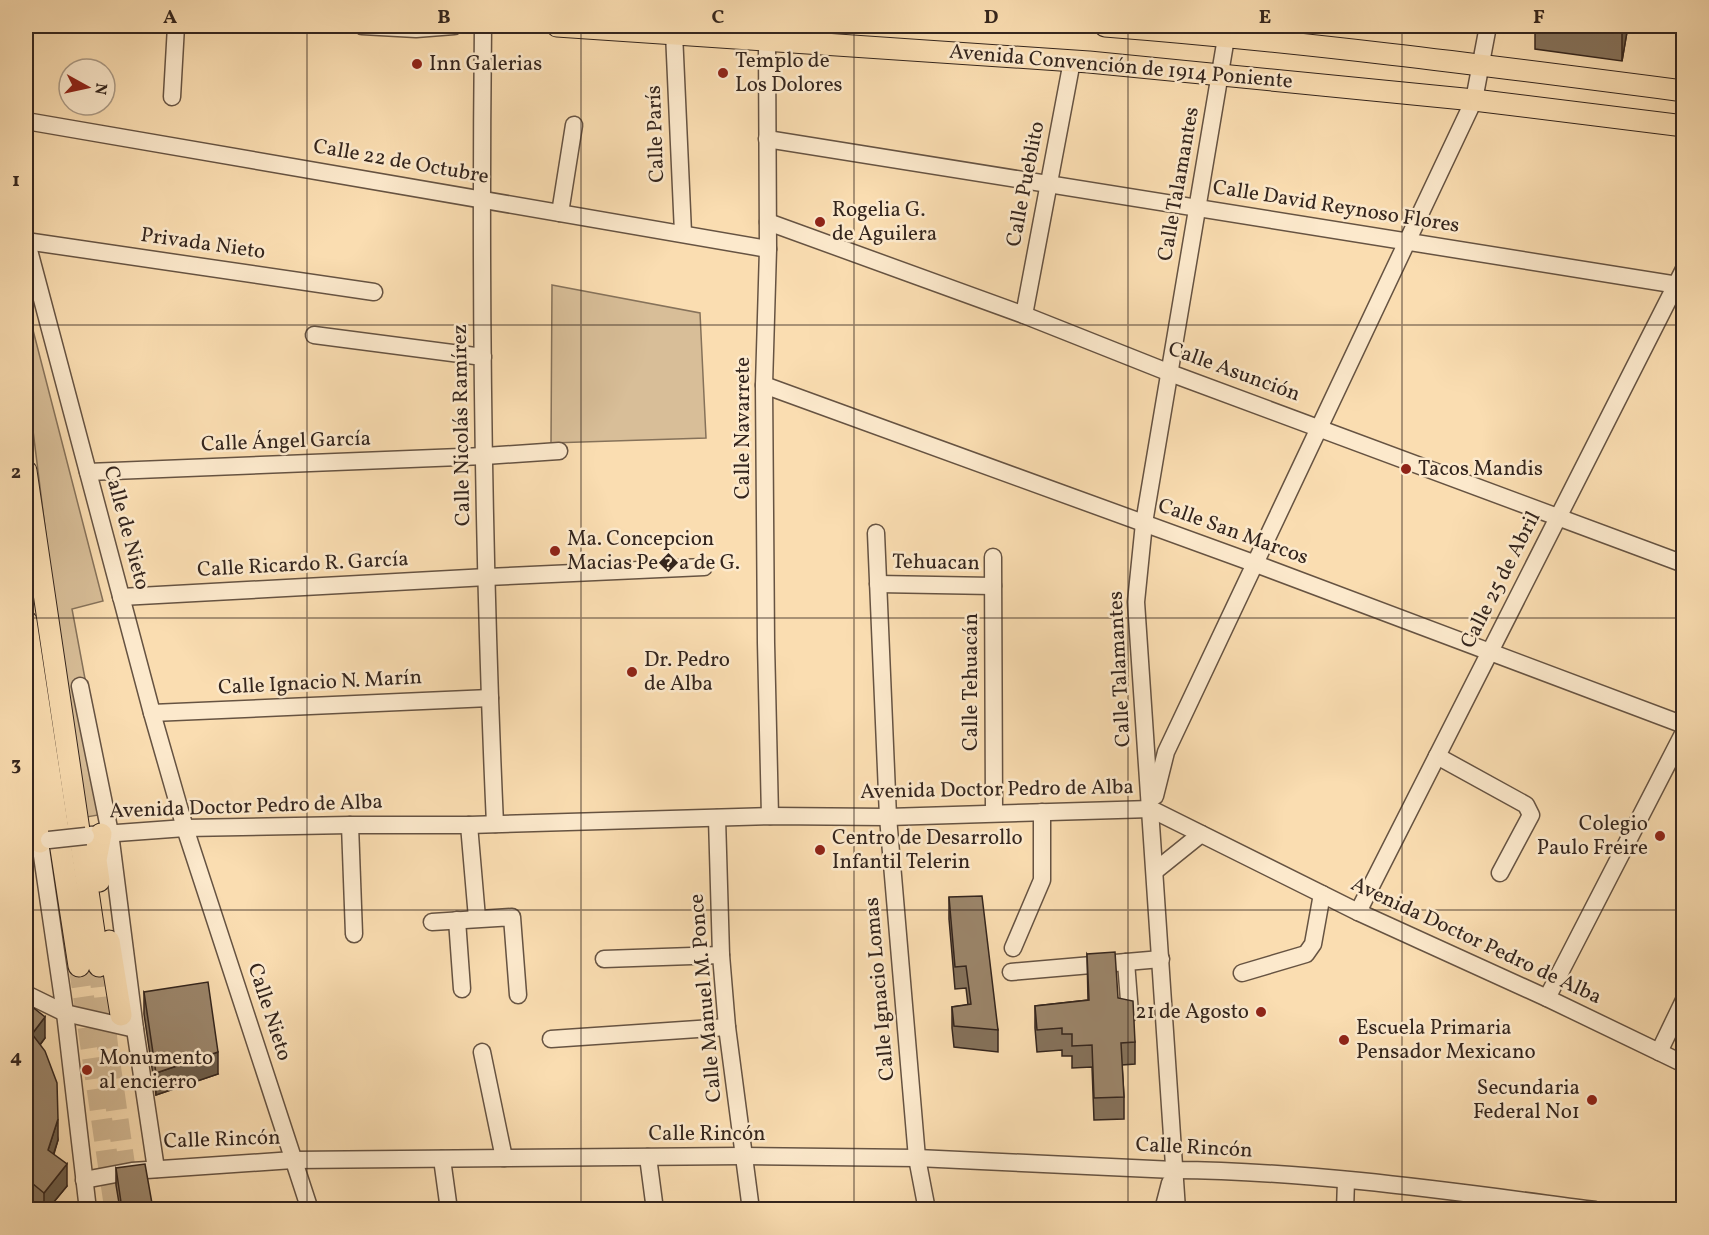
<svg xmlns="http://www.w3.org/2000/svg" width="1709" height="1235" font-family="Vollkorn,serif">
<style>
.green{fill:#d8be98;stroke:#86725a;stroke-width:1.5}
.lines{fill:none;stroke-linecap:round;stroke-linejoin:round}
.major-tunnel{stroke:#d2b893;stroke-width:21;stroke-dasharray:21 10;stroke-linecap:butt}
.minor-casing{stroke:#665342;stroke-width:19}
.major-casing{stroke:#34251d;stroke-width:23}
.minor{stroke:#fce9cc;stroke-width:16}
.major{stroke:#faddb1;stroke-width:21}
.minor-bridge-casing{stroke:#665342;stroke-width:19;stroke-linecap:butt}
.minor-bridge{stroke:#fce9cc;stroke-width:16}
.wall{fill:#85725b;stroke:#34251d;stroke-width:1.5}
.shaded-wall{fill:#6c5d4a;stroke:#34251d;stroke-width:1.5}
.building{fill:#9b856a;stroke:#34251d;stroke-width:1.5}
.grid{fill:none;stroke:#34251d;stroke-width:1.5;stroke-opacity:0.55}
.poi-dot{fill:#8f2418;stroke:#fce9cc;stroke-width:2}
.labels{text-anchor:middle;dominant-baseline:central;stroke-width:5;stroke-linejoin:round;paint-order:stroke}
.poi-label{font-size:21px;fill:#34251d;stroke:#fce9cc;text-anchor:start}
.street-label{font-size:21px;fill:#34251d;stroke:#fce9cc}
.neatline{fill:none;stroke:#34251d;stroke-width:2}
.grid-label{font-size:20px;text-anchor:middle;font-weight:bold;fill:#34251d}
</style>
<rect width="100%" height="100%" fill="#faddb1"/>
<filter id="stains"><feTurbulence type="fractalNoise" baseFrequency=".00333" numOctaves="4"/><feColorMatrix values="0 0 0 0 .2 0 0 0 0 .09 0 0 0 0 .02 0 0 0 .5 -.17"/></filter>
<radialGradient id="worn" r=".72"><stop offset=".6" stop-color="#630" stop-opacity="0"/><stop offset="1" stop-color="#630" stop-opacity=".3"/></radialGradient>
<g class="green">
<polygon points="552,285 700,313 706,438 551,443"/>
<polygon points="26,303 103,601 72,609 110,813 81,818 26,374"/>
</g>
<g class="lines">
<g class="major-tunnel">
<polyline points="79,966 115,1210"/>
<polyline points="99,966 108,1050 131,1210"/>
</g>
<defs>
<g id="minor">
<polyline points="362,26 416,29 454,26"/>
<path d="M483,26C480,292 483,558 495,824"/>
<polyline points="674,33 683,233"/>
<polyline points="767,40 768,249 764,385 766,643 770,816"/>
<polyline points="172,97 176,26"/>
<polyline points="26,121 768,249"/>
<polyline points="767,139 1684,286"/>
<polyline points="560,213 574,125"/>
<polyline points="768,222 1024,315 1170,373 1684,564"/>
<polyline points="26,239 152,713 185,828 310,1210"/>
<polyline points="26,241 374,292"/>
<polyline points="1024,315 1072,61"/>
<polyline points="314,335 483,357"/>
<polyline points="764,385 1256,564 1684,725"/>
<polyline points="88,472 485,456 559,451"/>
<polyline points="876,533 888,817 917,1158 927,1210"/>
<polyline points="993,557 994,813"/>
<polyline points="878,584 993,586"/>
<polyline points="121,597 487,577 704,567"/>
<polyline points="80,686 110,833 135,1029 156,1169"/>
<polyline points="152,713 490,698"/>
<polyline points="1437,756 1526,805 1531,815 1500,873"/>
<polyline points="1155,796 1166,752 1474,100 1488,26"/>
<polyline points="717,818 721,955 727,1027 751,1210"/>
<polyline points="350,825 354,934"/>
<polyline points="469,825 477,918"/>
<polyline points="90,835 185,828 350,825 469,825 770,816 888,817 1151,809 1358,912 1547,998 1684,1064"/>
<polyline points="40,842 65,1013 88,1210"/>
<polyline points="1155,871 1201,834"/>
<polyline points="1358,912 1684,269"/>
<polyline points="457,920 462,989"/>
<polyline points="432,922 512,917 518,995"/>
<polyline points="1013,948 1042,880 1042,812"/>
<polyline points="604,959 721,955"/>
<polyline points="1126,962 1130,1013"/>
<polyline points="1011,972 1161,959"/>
<polyline points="1242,973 1306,954 1313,944 1322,894"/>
<polyline points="26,994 65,1013 135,1029"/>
<polyline points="1547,998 1684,732"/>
<polyline points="551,1039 727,1027"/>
<polyline points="482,1052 504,1158"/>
<polyline points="1659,1052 1684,1000"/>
<polyline points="648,1157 655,1210"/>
<polyline points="442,1159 449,1210"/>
<path d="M84,1180L132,1171L293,1160L743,1156L917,1158L1174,1170C1314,1171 1456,1192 1595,1210"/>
<polyline points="1163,1210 1170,1183"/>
<polyline points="1177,1210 1136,602 1144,523 1228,26"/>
<polyline points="1345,1210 1346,1181"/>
</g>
<g id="major">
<polyline points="557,26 1089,62 1474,100 1684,126"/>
<path d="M1105,26C1299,41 1491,66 1684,91"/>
<polyline points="26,471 99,966"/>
<polyline points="26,621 79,966"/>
<polyline points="26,732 40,842"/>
<polyline points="99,881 96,860 101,834"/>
<polyline points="109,941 121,1015"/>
</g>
</defs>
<use href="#minor" class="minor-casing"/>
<use href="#major" class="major-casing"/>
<use href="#minor" class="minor"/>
<use href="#major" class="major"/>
<defs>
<polyline id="minor-bridge" points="49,840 86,836"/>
</defs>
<use href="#minor-bridge" class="minor-bridge-casing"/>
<use href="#minor-bridge" class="minor-bridge"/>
</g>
<g class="wall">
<polygon points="1535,26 1628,26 1622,61 1535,49"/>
<polygon points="949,897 998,1030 998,1052 954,1047 952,1028 952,1007 968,1005 966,988 955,989 949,919"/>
<polygon points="1087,954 1118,998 1135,1042 1135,1064 1122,1065 1124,1097 1124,1119 1094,1120 1092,1067 1072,1068 1072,1056 1062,1056 1062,1050 1037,1052 1035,1028 1035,1006 1088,1000"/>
<polygon points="144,992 218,1074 156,1095 144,1014"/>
<polygon points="26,1002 45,1038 40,1045 58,1140 54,1154 67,1186 48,1209 38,1209 27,1201"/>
<polygon points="116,1168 153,1209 120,1209 116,1185"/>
</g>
<g class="shaded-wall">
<polygon points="1622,26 1628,26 1622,61"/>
<polygon points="45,1017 45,1038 32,1055 32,1034"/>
<polygon points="218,1052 218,1074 156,1095 156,1073"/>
<polygon points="58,1119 58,1140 48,1171 48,1150"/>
<polygon points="67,1164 67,1186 48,1209 44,1209 44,1193"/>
<polygon points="27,1179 27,1201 26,1202 26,1180"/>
</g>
<g class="building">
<polygon points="982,896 998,1030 954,1026 952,1007 971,1004 966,966 955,967 949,897"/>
<polygon points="1115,952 1118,998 1133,1001 1135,1042 1121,1043 1124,1097 1094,1098 1092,1045 1072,1046 1072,1034 1062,1034 1062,1028 1037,1030 1035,1006 1089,1000 1087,954"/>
<polygon points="208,982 218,1052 156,1073 144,992"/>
<polygon points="26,1002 45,1017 32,1034 45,1051 57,1083 58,1119 48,1150 67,1164 44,1193 27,1179 26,1180"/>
<polygon points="145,1164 153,1209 122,1209 116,1168"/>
</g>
<path class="grid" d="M307,26V1210M581,26V1210M854,26V1210M1128,26V1210M1402,26V1210M26,325H1684M26,618H1684M26,910H1684"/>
<g class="poi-dot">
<circle cx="417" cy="64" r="6"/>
<circle cx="723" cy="73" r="6"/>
<circle cx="820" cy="222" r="6"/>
<circle cx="1406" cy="469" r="6"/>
<circle cx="555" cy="551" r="6"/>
<circle cx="632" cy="672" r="6"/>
<circle cx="1660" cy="836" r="6"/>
<circle cx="820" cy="850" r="6"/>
<circle cx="1261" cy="1012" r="6"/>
<circle cx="1344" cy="1040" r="6"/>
<circle cx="87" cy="1070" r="6"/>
<circle cx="1592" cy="1100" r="6"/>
</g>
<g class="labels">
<g class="poi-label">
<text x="735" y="61">Templo de<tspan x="735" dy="24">Los Dolores</tspan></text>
<text x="429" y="64">Inn Galerias</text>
<text x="832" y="210">Rogelia G.<tspan x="832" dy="24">de Aguilera</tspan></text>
<text x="1418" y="469">Tacos Mandis</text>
<text x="567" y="539">Ma. Concepcion<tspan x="567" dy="24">Macias Pe�a de G.</tspan></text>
<text x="644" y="660">Dr. Pedro<tspan x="644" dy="24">de Alba</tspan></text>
<text x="1648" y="824" text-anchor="end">Colegio<tspan x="1648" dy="24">Paulo Freire</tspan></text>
<text x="832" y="838">Centro de Desarrollo<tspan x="832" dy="24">Infantil Telerin</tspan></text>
<text x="1249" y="1012" text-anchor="end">21 de Agosto</text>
<text x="1356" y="1028">Escuela Primaria<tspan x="1356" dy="24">Pensador Mexicano</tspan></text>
<text x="99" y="1058">Monumento<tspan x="99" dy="24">al encierro</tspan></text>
<text x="1580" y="1088" text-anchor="end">Secundaria<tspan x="1580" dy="24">Federal No1</tspan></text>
</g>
<g class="street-label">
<text transform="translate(1121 67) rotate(5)">Avenida Convención de 1914 Poniente</text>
<text transform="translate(656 134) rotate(-92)">Calle París</text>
<text transform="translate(401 162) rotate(10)">Calle 22 de Octubre</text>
<text transform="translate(1026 184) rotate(-79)">Calle Pueblito</text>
<text transform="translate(1179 184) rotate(-80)">Calle Talamantes</text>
<text transform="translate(1336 207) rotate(9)">Calle David Reynoso Flores</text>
<text transform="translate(203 244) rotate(8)">Privada Nieto</text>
<text transform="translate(1234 372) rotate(20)">Calle Asunción</text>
<text transform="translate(462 425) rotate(-91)">Calle Nicolás Ramírez</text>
<text transform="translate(743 428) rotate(-90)">Calle Navarrete</text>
<text transform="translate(286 442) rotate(-2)">Calle Ángel García</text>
<text transform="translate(126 528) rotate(75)">Calle de Nieto</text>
<text transform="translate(1233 532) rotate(20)">Calle San Marcos</text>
<text transform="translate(936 563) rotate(1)">Tehuacan</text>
<text transform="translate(303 565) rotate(-3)">Calle Ricardo R. García</text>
<text transform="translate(1501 580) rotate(-63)">Calle 25 de Abril</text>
<text transform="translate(1120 669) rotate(-93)">Calle Talamantes</text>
<text transform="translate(971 682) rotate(-90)">Calle Tehuacán</text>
<text transform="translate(320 683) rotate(-3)">Calle Ignacio N. Marín</text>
<text transform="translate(997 790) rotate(-1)">Avenida Doctor Pedro de Alba</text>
<text transform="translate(246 807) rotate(-2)">Avenida Doctor Pedro de Alba</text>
<text transform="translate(1476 941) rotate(25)">Avenida Doctor Pedro de Alba</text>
<text transform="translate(880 989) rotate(-95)">Calle Ignacio Lomas</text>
<text transform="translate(706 998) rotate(-95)">Calle Manuel M. Ponce</text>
<text transform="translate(269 1012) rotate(72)">Calle Nieto</text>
<text x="707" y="1134">Calle Rincón</text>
<text transform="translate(222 1140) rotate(-2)">Calle Rincón</text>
<text transform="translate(1194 1148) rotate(3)">Calle Rincón</text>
</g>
</g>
<rect width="1709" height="1235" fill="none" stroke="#faddb1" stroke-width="66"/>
<g transform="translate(87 87) rotate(98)"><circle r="28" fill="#fce9cc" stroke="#ac9b86" stroke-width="1.5"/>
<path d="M0-4.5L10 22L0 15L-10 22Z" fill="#8f2418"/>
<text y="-9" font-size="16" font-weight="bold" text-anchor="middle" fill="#34251d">N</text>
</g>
<rect x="33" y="33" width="1643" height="1169" class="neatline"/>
<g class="grid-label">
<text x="170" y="23">A</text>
<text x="444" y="23">B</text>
<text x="718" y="23">C</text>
<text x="991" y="23">D</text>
<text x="1265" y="23">E</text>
<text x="1539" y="23">F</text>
<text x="16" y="186">1</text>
<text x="16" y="478">2</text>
<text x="16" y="770">3</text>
<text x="16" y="1063">4</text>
</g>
<rect width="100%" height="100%" filter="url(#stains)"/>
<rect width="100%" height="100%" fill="url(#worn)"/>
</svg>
